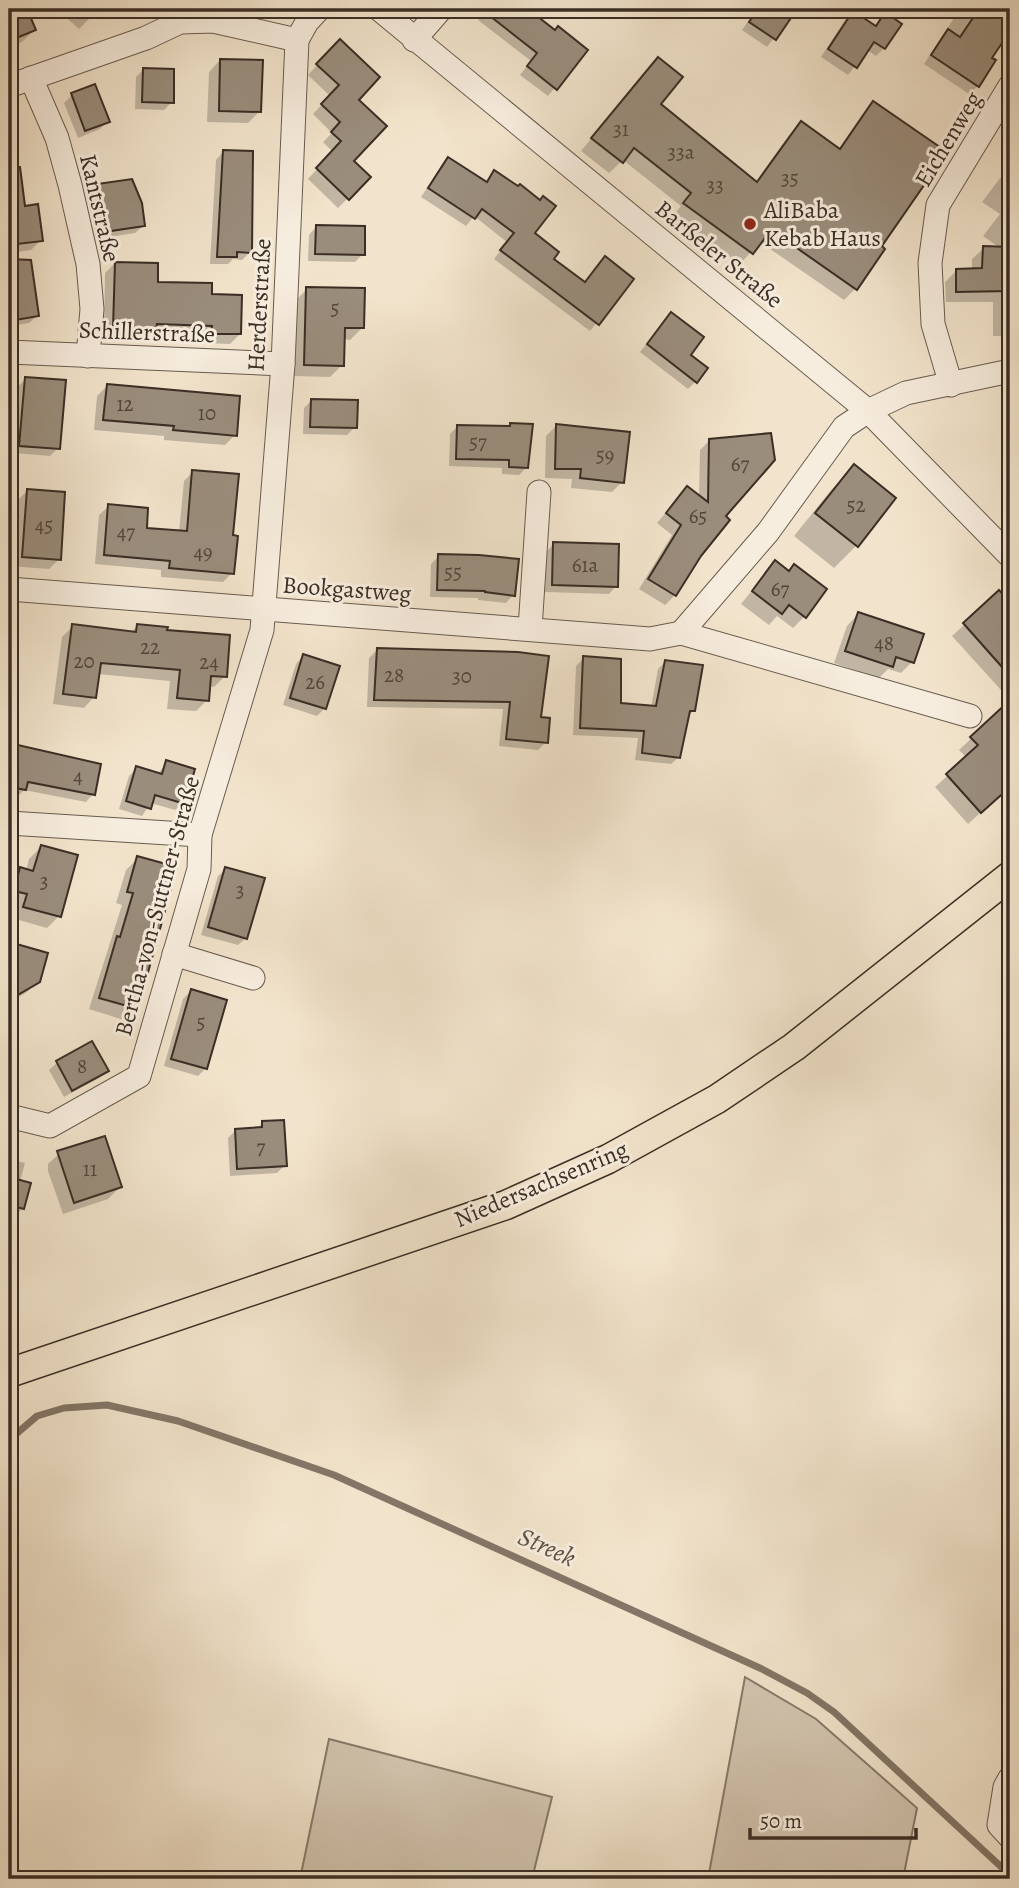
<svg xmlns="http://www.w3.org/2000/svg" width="1019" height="1888" font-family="Alegreya,serif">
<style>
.green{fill:#d3c5b0;stroke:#867a6a;stroke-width:2}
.shadow{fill:#0003}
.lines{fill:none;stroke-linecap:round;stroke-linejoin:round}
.stream{stroke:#837667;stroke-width:7}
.building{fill:#9a8d7c;stroke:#3a2e25;stroke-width:2}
.minor-casing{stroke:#685c4f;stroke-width:25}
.major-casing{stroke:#3a2e25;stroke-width:31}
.minor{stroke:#f7edde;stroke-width:23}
.major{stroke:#f2e4cc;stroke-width:28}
.poi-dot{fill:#8f2418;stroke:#f7edde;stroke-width:2.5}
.labels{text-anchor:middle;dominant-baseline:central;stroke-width:6;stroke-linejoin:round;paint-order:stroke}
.number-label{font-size:21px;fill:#52463b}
.street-label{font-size:24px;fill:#3a2e25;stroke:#f7edde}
.poi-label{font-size:24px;fill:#3a2e25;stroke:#f7edde;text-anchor:start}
.water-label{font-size:26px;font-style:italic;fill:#5e5246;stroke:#f7edde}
</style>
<rect width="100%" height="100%" fill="#f2e4cc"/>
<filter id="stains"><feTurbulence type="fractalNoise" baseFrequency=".00286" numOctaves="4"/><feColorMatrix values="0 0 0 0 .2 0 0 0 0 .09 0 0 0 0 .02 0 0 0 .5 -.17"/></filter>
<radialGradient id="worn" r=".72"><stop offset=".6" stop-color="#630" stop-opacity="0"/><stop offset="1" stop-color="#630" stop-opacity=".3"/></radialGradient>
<g class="green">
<polygon points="745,1677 816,1719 917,1808 903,1879 708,1879"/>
<polygon points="329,1739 552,1797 532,1879 300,1879"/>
</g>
<g class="shadow">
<polygon points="9,9 26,9 34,30 22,42 9,47"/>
<polygon points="57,9 99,9 79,29"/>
<polygon points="487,9 525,9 555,32 586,50 548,96 520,75 531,61 478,20"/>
<polygon points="685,9 701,9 694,16"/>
<polygon points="757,9 795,9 767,47 742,30"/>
<polygon points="940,9 1010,9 1010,28 990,58 978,86 969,94 924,64 954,18"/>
<polygon points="853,13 874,27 885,15 884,48 876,56 867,50 848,75 821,57 845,20"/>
<polygon points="340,41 356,100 351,161 369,177 338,208 308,179 333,152 323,142 332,133 313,114 330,96 308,75"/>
<polygon points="220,60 260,111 248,123 207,122 209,72"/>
<polygon points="143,70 172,102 164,110 135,109 136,77"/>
<polygon points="646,72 659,105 755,183 789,135 801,123 838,150 862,115 874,104 879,247 856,288 844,300 760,242 740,264 673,216 681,206 623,160 609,173 581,151"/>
<polygon points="94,86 108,121 100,129 78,138 64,103 72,95"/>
<polygon points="9,127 12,127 24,208 41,240 31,250 9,253"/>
<polygon points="223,152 250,252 242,260 233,259 228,264 210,264 216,160"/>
<polygon points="448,159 485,183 494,173 532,234 552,259 584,283 597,266 632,279 590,331 494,259 507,242 474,216 466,226 421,197 441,167"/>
<polygon points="1010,165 1010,336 993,336 993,302 946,302 945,282 957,270 972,270 972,259 984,248 1000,248 983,236 1000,214 982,202"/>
<polygon points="98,186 143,226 135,233 96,239 90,193"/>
<polygon points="316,227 363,254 355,262 308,261 309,235"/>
<polygon points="9,261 29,262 37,316 29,323 9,326"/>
<polygon points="115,263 156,283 210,296 240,334 230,344 202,343 202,335 149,334 145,338 104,337 105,273"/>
<polygon points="307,289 362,328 350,340 343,339 342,365 330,377 293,376 295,301"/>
<polygon points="664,322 688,355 695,382 688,389 640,352"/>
<polygon points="26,379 58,448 50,456 13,453 18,386"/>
<polygon points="107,386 235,435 225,445 164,440 164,436 94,430 97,396"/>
<polygon points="312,400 355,427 347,435 303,434 304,408"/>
<polygon points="458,426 527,467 519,475 502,474 502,468 449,466 450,434"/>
<polygon points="556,426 622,482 612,492 571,488 572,479 545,478 546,436"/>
<polygon points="710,440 723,517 675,595 665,605 639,589 672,535 657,523 687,488 699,498 700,450"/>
<polygon points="854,467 856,546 834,568 794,536 832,489"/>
<polygon points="193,472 231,537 232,573 223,582 161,577 161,570 95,564 99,515 109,506 145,529 179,532 184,481"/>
<polygon points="27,491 59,559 49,569 9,566 9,515 16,516 17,501"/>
<polygon points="554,544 616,586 609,594 545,592 546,552"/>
<polygon points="439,556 513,595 506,603 478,600 478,598 430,597 431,564"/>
<polygon points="775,562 788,572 804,617 793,628 777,616 769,625 741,604"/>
<polygon points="999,593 1010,605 1010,700 952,636"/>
<polygon points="858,614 912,662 901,673 888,669 879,678 834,663 847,626"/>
<polygon points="9,622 13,622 9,663"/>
<polygon points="73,626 130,633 137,626 166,632 225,676 214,687 208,686 207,700 196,711 167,709 170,681 98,674 94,697 84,708 53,704 62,637"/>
<polygon points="377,650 518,654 546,742 538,750 499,746 503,709 367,707 369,658"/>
<polygon points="303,656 325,708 317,716 283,705 296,664"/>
<polygon points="584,658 619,705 651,708 658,669 665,662 693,711 686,718 679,757 671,764 635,760 638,738 573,735 576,666"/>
<polygon points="1010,702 1010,786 968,824 935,787 967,758 959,750"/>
<polygon points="9,745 99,765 93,794 86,802 24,790 17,797 9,795"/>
<polygon points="167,762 183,803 175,810 151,803 142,816 119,809 129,776 137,768 157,775"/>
<polygon points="41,847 59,916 47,928 12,918 16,906 9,904 9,881 21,869 26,871 29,859"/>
<polygon points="138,858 136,1008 124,1020 89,1009 122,905 116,903 126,870"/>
<polygon points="226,869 246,938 238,945 201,935 218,876"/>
<polygon points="14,945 38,981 27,992 9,1003 9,950"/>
<polygon points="191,991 206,1068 198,1076 164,1066 183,999"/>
<polygon points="91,1044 106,1070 99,1078 64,1097 49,1070 57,1063"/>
<polygon points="263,1123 285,1165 277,1173 230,1176 228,1138 236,1130 256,1129"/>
<polygon points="61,1152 120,1187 108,1199 63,1214 48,1171 48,1164"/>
<polygon points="9,1159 25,1163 20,1182 28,1185 22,1209 13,1218 9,1217"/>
</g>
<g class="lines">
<polyline class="stream" points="9,1440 37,1416 64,1408 107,1405 178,1421 334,1475 762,1669 807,1693 834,1712 1010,1875"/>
</g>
<g class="building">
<polygon points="9,9 27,9 36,30 9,41"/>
<polygon points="481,9 528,9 555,30 558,26 588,50 557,90 527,66 537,53"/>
<polygon points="758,9 797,9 776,40 749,22"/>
<polygon points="979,9 1010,9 1010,31 992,58 996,60 979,87 931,55 948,29 960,37"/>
<polygon points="853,11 876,26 885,12 902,24 885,49 874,42 857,68 828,49"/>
<polygon points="340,39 380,77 359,100 387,126 354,161 371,177 349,200 316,168 341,141 331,132 340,122 321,104 339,85 316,64"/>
<polygon points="658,57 683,77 661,104 757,182 801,121 840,149 873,101 947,152 882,246 885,249 857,290 771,230 753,254 683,203 691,193 634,148 623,163 591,138"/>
<polygon points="220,59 263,60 261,112 219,111"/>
<polygon points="143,68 174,69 174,103 142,102"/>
<polygon points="95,84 110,122 85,131 71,93"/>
<polygon points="223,150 253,151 252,253 237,252 237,257 217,257"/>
<polygon points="448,157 487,182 494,170 518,186 520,184 540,200 543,196 556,206 535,233 559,252 554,259 585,282 605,256 634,279 599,325 500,250 514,233 482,209 475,219 428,188"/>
<polygon points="20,167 25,206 38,204 43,241 9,245 9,168"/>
<polygon points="132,179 142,203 145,226 104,232 97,184"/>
<polygon points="316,225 365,226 365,255 315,254"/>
<polygon points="983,246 1010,247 1010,291 956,292 956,269 982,268"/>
<polygon points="9,259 31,260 39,316 9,321"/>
<polygon points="115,262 158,263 158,282 212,283 212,294 242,295 241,334 211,334 212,326 157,324 156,329 113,328"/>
<polygon points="306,287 365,288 364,328 345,328 344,366 304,365"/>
<polygon points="671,312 704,337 691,355 708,368 697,383 647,344"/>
<polygon points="25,377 66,380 60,449 19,446"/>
<polygon points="107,384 240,396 237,436 173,430 174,426 103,420"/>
<polygon points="311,399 358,400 357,428 310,427"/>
<polygon points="510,423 533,424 528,468 509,467 509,460 456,459 457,425 510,426"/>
<polygon points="556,424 630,432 624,483 580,478 581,469 555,469"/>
<polygon points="771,433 775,460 726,516 730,520 701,556 676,596 648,579 681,525 666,513 687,486 708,502 709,439"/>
<polygon points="854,464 896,498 858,547 815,513"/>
<polygon points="192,470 239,474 233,535 238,536 234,574 169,568 170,561 104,555 108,504 148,508 147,528 187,531"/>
<polygon points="27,489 65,492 61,560 22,557"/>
<polygon points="553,542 619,544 618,587 552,585"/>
<polygon points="438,554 479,555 519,559 515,596 485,592 485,591 437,590"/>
<polygon points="775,560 789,571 794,564 827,589 806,618 789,605 782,614 752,591"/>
<polygon points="999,590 1010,602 1010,676 963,623"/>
<polygon points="858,612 924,634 914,663 896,657 893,667 845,651"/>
<polygon points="72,624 136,632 137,624 168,627 167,630 230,635 227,677 211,676 209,701 177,698 180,670 101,663 96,698 63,694"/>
<polygon points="377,648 518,652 549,656 541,717 550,718 548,743 506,739 510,702 374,700"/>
<polygon points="303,654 340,666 326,709 290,698"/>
<polygon points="583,656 621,659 621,703 656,706 665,660 703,665 695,711 690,711 680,758 642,753 644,731 580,728"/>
<polygon points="1010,700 1010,787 981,813 946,774 978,745 970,737"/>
<polygon points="9,743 101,764 95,795 28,782 26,790 9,787"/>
<polygon points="166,760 195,769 185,804 155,795 151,809 126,801 136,766 162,774"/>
<polygon points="41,845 78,855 61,917 23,907 27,894 14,891 20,867 33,871"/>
<polygon points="137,856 177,867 138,1009 99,998 117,936 120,937 133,893 127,892"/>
<polygon points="225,867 265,878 247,939 208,927"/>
<polygon points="13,943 48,953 40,982 9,1000 9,959"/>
<polygon points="191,989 227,1000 207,1069 171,1059"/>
<polygon points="92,1041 109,1071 72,1091 56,1061"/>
<polygon points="284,1120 287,1166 237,1169 235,1129 262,1127 262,1121"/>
<polygon points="105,1136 122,1187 74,1203 57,1151"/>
<polygon points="9,1177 31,1183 24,1209 9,1205"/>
</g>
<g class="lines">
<defs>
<g id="minor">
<polyline points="379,9 868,411 1010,556"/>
<polyline points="414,40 441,9"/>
<polyline points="31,78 57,138 70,185 88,264 92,309 88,356"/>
<polyline points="9,86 146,38 180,22 213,21 297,40"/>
<polyline points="9,352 283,364"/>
<polyline points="951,385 933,324 930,263 938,205 1010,86"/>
<polyline points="9,589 650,639 681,633 970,716"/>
<polyline points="530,629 539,492"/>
<polyline points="681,633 768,532 844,427 868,411 906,393 1010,371"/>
<polyline points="9,823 200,835"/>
<polyline points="174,954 253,978"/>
<polyline points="9,1116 50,1126 139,1076 199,869 200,835 262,630 283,364 297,40 307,22 319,9"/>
<polyline points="1010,1778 1005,1787 999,1825 1010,1837"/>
</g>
<polyline id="major" points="9,1373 506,1205 608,1159 717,1099 794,1047 1010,876"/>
</defs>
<use href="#minor" class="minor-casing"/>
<use href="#major" class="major-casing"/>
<use href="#minor" class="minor"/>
<use href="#major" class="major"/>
</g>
<circle class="poi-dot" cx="750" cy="224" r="7"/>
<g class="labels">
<g class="number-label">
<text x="621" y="129">31</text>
<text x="681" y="152">33a</text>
<text x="790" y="178">35</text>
<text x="715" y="185">33</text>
<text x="335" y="308">5</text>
<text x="125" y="404">12</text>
<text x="207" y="413">10</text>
<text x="478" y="442">57</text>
<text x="605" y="455">59</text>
<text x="740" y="464">67</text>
<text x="856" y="505">52</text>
<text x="698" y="516">65</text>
<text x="44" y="525">45</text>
<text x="126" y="532">47</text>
<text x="203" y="552">49</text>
<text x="585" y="565">61a</text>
<text x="453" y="572">55</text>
<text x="780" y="589">67</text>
<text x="884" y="643">48</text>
<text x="150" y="647">22</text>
<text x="84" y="661">20</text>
<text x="209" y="662">24</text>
<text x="394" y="675">28</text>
<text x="462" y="676">30</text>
<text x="315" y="682">26</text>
<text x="78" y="776">4</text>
<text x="44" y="881">3</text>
<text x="240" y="890">3</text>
<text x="201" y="1022">5</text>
<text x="82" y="1066">8</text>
<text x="261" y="1147">7</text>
<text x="90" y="1169">11</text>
</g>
<g class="street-label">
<text transform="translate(948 139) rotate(-59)">Eichenweg</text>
<text transform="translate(100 208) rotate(77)">Kantstraße</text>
<text transform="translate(719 254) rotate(39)">Barßeler Straße</text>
<text transform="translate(259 305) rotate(-87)">Herderstraße</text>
<text transform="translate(147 332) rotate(2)">Schillerstraße</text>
<text transform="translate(347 589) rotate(4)">Bookgastweg</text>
<text transform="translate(157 906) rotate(-75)">Bertha-von-Suttner-Straße</text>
<text transform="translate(541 1184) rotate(-23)">Niedersachsenring</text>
</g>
<g class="poi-label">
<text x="764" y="210">AliBaba<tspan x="764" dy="28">Kebab Haus</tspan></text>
</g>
<g class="water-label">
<text transform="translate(547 1547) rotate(24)">Streek</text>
</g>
</g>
<rect width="1019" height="1888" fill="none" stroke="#f2e4cc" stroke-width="35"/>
<rect x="10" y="10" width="998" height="1867" fill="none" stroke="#3a2e25" stroke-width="3.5"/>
<rect x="18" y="18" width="984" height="1853" fill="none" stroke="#3a2e25" stroke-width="2"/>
<path d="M750 1828v10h166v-10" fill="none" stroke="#3a2e25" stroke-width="3.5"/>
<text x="760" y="1828" font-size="21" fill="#3a2e25" stroke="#f7edde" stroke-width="5" paint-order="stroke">50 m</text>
<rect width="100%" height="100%" filter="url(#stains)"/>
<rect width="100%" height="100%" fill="url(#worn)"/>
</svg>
